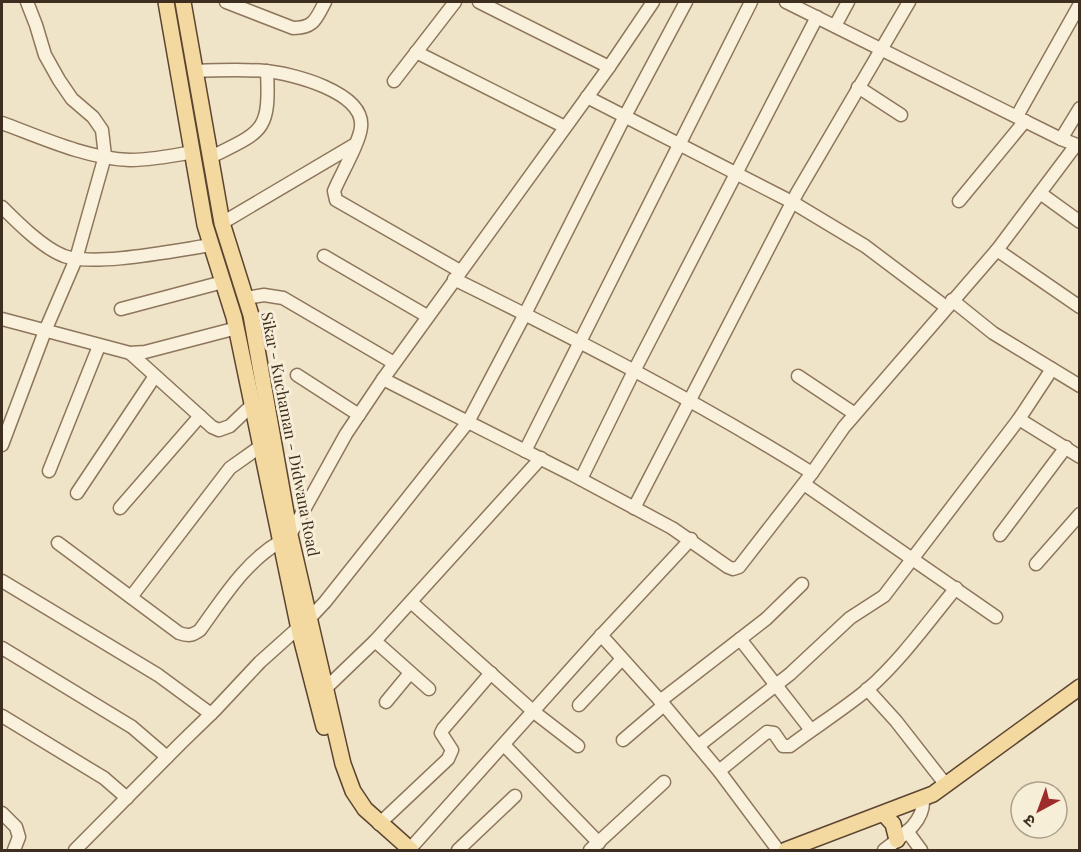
<svg xmlns="http://www.w3.org/2000/svg" width="1081" height="852" font-family="'Playfair Display','Noto Sans Devanagari',serif">
<style>
.lines{fill:none;stroke-linecap:round;stroke-linejoin:round}
.minor-casing{stroke:#8d765c;stroke-width:15}
.major-casing{stroke:#5b4430;stroke-width:18}
.minor{stroke:#faf1dc;stroke-width:12}
.major{stroke:#f3d9a0;stroke-width:15}
.labels{text-anchor:middle;dominant-baseline:central;stroke-width:6;stroke-linejoin:round;paint-order:stroke}
.street-label{font-size:16px;fill:#3d2e20;stroke:#f7eed8}
</style>
<rect width="100%" height="100%" fill="#f0e4c8"/>
<g class="lines">
<defs>
<g id="minor">
<path d="M226,2L293,28C314,28 316,19 325,2"/>
<polyline points="479,2 609,67"/>
<polyline points="786,2 1061,139 1080,146"/>
<polyline points="835,26 848,2"/>
<polyline points="416,52 565,127"/>
<path d="M195,71C218,70 242,69 265,71C291,73 365,92 361,127C360,142 340,176 334,191L336,200L460,271"/>
<polyline points="394,81 455,2"/>
<polyline points="858,87 901,115"/>
<polyline points="587,97 792,202 865,246 946,307"/>
<polyline points="1017,116 1080,4"/>
<path d="M2,123C40,137 88,159 130,160C151,160 172,156 193,152"/>
<polyline points="1061,139 1080,108"/>
<path d="M211,157C263,131 270,132 267,71"/>
<polyline points="1040,193 1080,222"/>
<polyline points="959,201 1025,121"/>
<path d="M2,207C18,223 43,248 64,256C95,267 177,250 212,245"/>
<polyline points="222,223 354,145"/>
<polyline points="997,250 1080,307"/>
<polyline points="324,256 427,316"/>
<path d="M454,279C576,339 697,401 812,473"/>
<polyline points="245,298 264,295 283,298 394,363"/>
<polyline points="952,300 993,333 1080,386"/>
<polyline points="121,309 223,282"/>
<polyline points="2,319 130,353 145,352 237,328"/>
<polyline points="130,353 212,427 219,430 230,426 253,404"/>
<polyline points="297,375 359,415"/>
<polyline points="798,376 855,414"/>
<polyline points="383,379 571,474 672,528 728,567 733,569 739,567 812,473 844,427 997,250 1076,145"/>
<polyline points="1019,419 1080,457"/>
<polyline points="2,445 45,331 76,259 105,156 102,130 93,117 72,99 59,80 45,55 36,25 27,2"/>
<polyline points="525,451 751,2"/>
<polyline points="49,471 99,346"/>
<polyline points="581,479 634,371 817,17"/>
<polyline points="804,484 996,617"/>
<polyline points="77,493 155,376"/>
<polyline points="120,508 200,416"/>
<polyline points="634,508 797,193 909,2"/>
<polyline points="290,535 346,434 383,379 609,67 653,2"/>
<polyline points="1000,535 1066,447"/>
<path d="M58,543L179,633C188,636 192,636 200,630C224,597 245,562 281,541"/>
<polyline points="1036,564 1080,514"/>
<polyline points="2,581 158,675 211,714"/>
<polyline points="131,597 230,468 261,446"/>
<polyline points="411,602 534,712 578,746"/>
<polyline points="309,619 325,602 468,422 525,314 624,118 686,2"/>
<polyline points="601,635 664,705 719,771 778,850"/>
<polyline points="740,639 811,730"/>
<polyline points="375,641 429,689"/>
<polyline points="2,648 132,727 167,757"/>
<polyline points="325,689 375,641 541,458"/>
<polyline points="867,689 896,721 946,785"/>
<polyline points="660,701 766,619 802,584"/>
<polyline points="386,702 410,673"/>
<polyline points="579,705 622,659"/>
<polyline points="2,716 104,778 127,798"/>
<polyline points="623,740 664,705"/>
<polyline points="504,745 599,843"/>
<polyline points="698,746 790,674 850,618 884,596 1019,419 1052,369"/>
<path d="M719,771L767,732L774,733L783,746H790C815,727 844,709 868,689C901,660 928,622 956,588"/>
<polyline points="2,813 16,827 19,837 14,850"/>
<polyline points="379,824 448,759 452,750 441,733 443,729 491,673"/>
<polyline points="907,831 921,850"/>
<polyline points="75,850 181,743 215,710 260,662 298,628"/>
<polyline points="409,850 596,641 691,539"/>
<polyline points="458,850 515,796"/>
<polyline points="590,850 664,782"/>
<path d="M884,850C901,837 925,822 923,799"/>
</g>
<g id="major">
<polyline points="166,2 205,225 234,317 300,634 324,727"/>
<polyline points="183,2 222,223 251,315 290,535 343,764 353,791 365,809 411,850"/>
<polyline points="884,814 893,824 897,840"/>
<polyline points="786,850 933,794 1080,687"/>
</g>
</defs>
<use href="#minor" class="minor-casing"/>
<use href="#major" class="major-casing"/>
<use href="#minor" class="minor"/>
<use href="#major" class="major"/>
</g>
<g class="labels">
<g class="street-label">
<text transform="translate(291 434) rotate(79)">Sikar - Kuchaman - Didwana Road</text>
</g>
</g>
<rect width="1081" height="852" fill="none" stroke="#3d2e20" stroke-width="6"/>
<g transform="translate(1039 810) rotate(221)"><circle r="28" fill="#f7eed8" stroke="#ada18e" stroke-width="1.5"/>
<path d="M0-4.5L10 22L0 15L-10 22Z" fill="#9e2a2b"/>
<text y="-9" font-size="16" font-weight="bold" text-anchor="middle" fill="#3d2e20">उ</text>
</g>
</svg>
